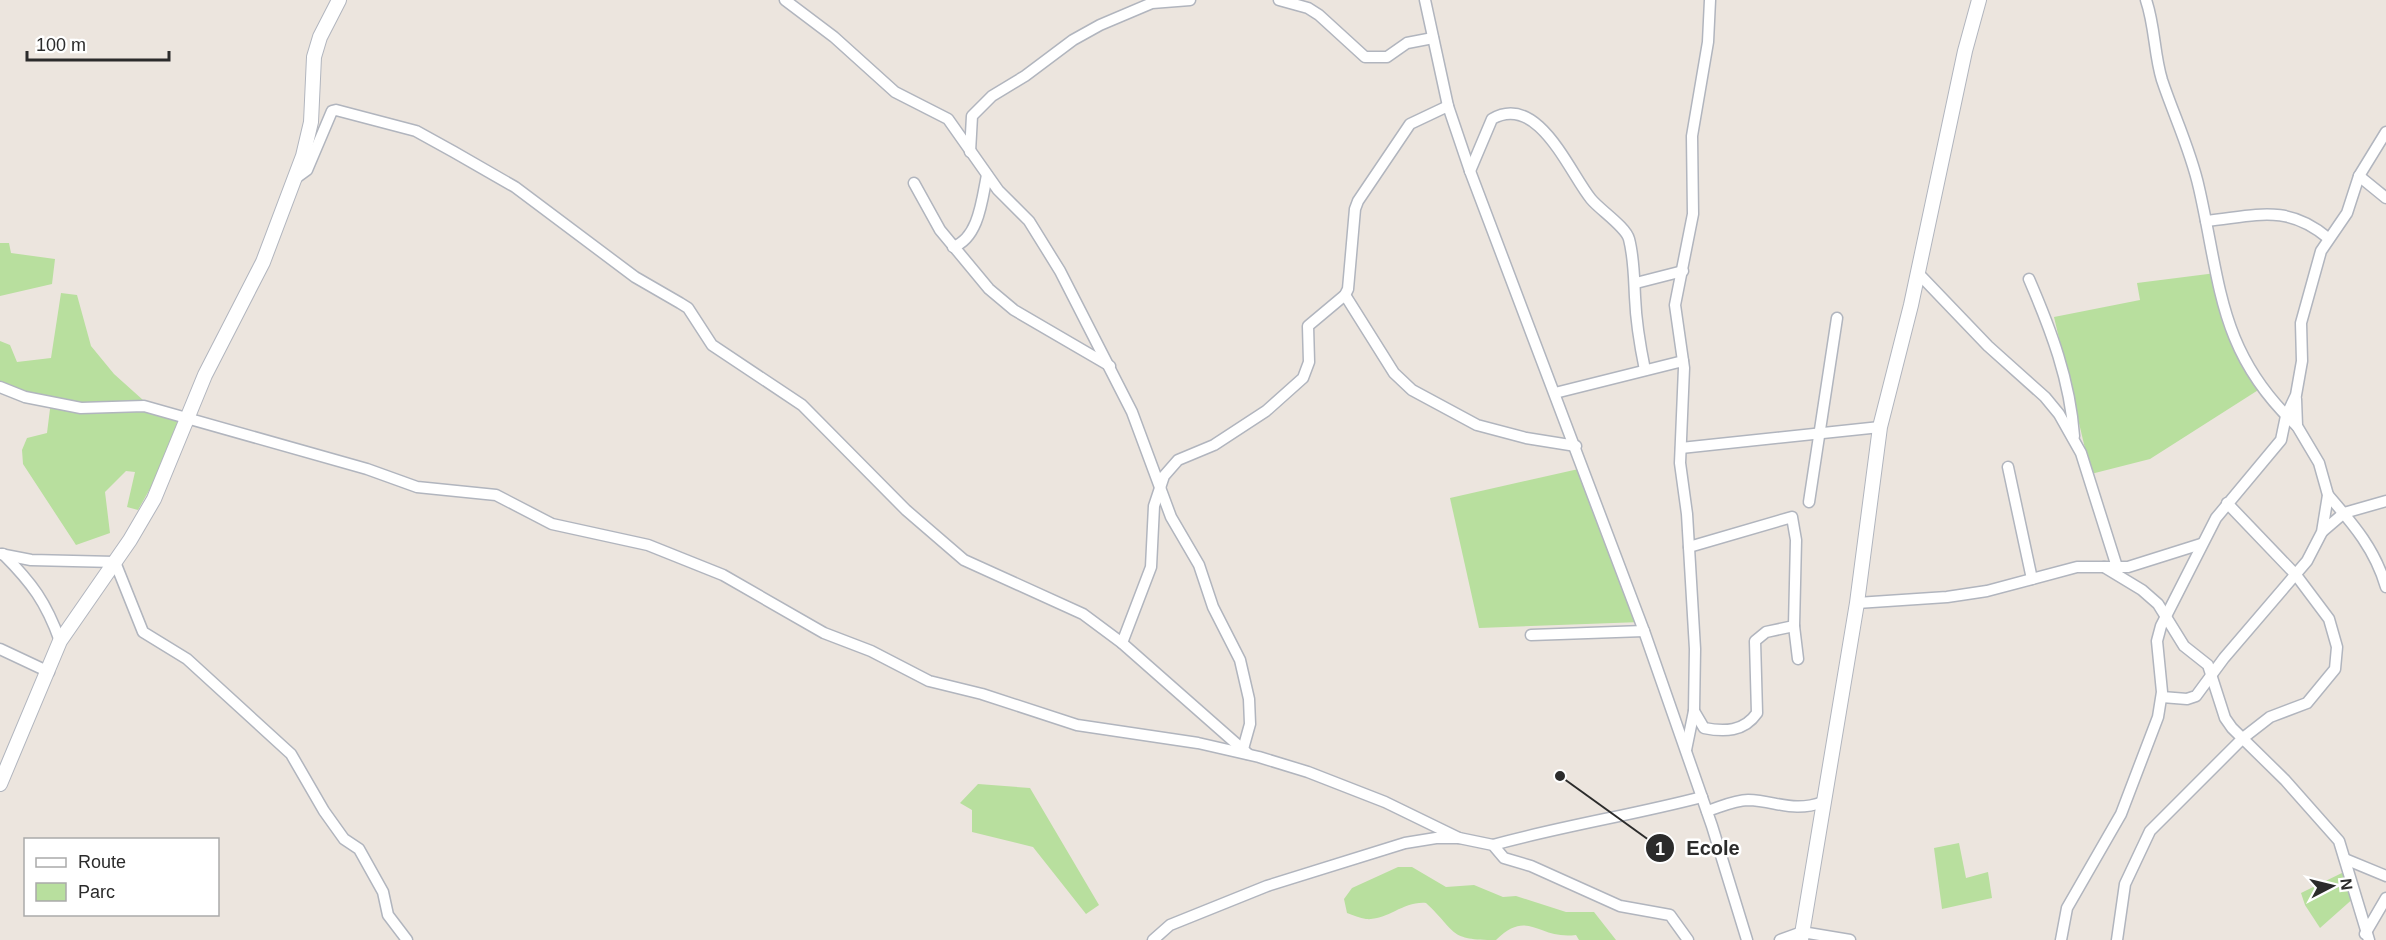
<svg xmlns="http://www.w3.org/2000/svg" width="2386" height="940" font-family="Helvetica,sans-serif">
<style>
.green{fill:#b8df9e}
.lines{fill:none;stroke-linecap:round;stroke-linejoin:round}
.street-casing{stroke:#b1b5be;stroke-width:13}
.secondary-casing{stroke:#b1b5be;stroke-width:16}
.street{stroke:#fff;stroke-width:10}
.secondary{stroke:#fff;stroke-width:14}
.leader{fill:none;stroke:#2b2b2b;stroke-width:2}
.callout-dot{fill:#2b2b2b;stroke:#fff;stroke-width:2}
.mark-label{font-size:18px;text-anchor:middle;font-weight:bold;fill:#fff}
.callout-label{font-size:20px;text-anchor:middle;font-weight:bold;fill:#2b2b2b;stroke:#fff;stroke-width:5;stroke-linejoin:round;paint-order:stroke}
</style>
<rect width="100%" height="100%" fill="#ece5de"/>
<g class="green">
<polygon points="0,243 9,243 11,253 55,259 52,284 0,296"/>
<polygon points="2216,273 2228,319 2263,387 2150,459 2091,474 2054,317 2140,300 2137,283"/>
<polygon points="61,293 77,295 91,346 114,374 153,409 181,418 160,471 138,510 127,507 135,472 126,471 105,492 110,533 76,545 23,464 22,450 27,438 47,433 51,401 0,384 0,341 10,345 17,362 51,358"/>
<polygon points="1583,468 1641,622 1479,628 1450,498"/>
<polygon points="978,784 1030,788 1099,905 1086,914 1033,847 972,832 972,810 960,803"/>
<polygon points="1959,843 1966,878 1988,872 1992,898 1942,909 1934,848"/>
<path d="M1398,867H1412L1446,887L1474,885L1503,897L1516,896L1566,912H1594L1616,940H1579L1576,935C1537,940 1529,908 1496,940C1448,940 1458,933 1426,903C1403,901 1387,921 1366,919C1360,918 1353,915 1347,913L1344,899L1352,888Z"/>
<polygon points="2348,870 2356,896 2320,928 2305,905 2301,893"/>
</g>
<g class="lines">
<defs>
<g id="street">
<polyline points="785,0 834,37 895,92 948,119 998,190 1029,221 1060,271 1132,412 1171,517 1199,565 1213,607 1240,660 1249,699 1250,724 1243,749"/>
<polyline points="1279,0 1308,8 1319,15 1365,57 1387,57 1407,43 1433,38"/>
<polyline points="1425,0 1448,106 1470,171 1644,631 1712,826 1747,940"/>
<path d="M2146,0C2155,26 2154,54 2162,80C2174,116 2191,151 2199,188C2221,284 2218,352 2297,426"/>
<polyline points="970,152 972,116 992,96 1025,76 1073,40 1100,25 1152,3 1190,0"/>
<path d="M1470,171L1492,119C1538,92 1569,172 1591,199C1600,210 1626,227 1629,239C1634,258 1634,278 1635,297C1636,322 1640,346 1645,370"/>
<polyline points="2359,176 2386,198"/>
<polyline points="296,178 307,170 332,111 336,110 416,131 454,152 515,187 635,277 680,303 688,308 712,345 802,405 906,510 964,560 1083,614 1122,643 1248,754"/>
<polyline points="914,183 940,230 989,289 1014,310 1110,366"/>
<path d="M2206,221C2255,216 2287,203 2328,238"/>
<path d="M953,247C979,238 982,199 987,175"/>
<polyline points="1918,273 1988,346 2045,397 2059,414 2081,453 2117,567"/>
<path d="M2029,279C2051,330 2070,380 2074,436"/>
<polyline points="1636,283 1683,271"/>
<polyline points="1345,295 1394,373 1412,390 1477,425 1526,438 1576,446"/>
<polyline points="0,387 25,397 81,408 144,406 367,469 417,487 496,495 552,524 648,545 723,575 824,633 871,651 929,681 982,694 1077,725 1198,743 1259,757 1308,772 1385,802 1459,838"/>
<polyline points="1555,393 1683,361"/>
<polyline points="1681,448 1880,427"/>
<polyline points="2008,467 2032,579"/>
<path d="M2328,495C2353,524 2375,549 2386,587"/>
<polyline points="1809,502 1837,318"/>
<polyline points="2323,531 2344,513 2386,501"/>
<polyline points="1689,547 1792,517 1796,540 1794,626 1798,659"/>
<polyline points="0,554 31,560 115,562 143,632 187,659 291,754 324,811 344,839 359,849 383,892 388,915 407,940"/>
<path d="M3,554C32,583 46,602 60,641"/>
<polyline points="2104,567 2142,590 2158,604 2184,646 2208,665 2225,718 2232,728 2285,780 2339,841 2369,940"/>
<polyline points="1857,603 1947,597 1987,591 2077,567 2128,567 2201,544"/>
<polyline points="1531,635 1644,631"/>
<polyline points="1122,643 1151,567 1154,506 1164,476 1178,460 1214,445 1266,411 1303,378 1309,362 1308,326 1345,295 1348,289 1355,209 1358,201 1410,124 1448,106"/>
<polyline points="0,649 49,672"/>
<polyline points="2162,697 2187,699 2196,696 2224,658 2307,561 2322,532 2328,495 2319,463 2297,426 2296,399"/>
<path d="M1694,711L1704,728C1724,732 1744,732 1757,713L1755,641L1766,632L1794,626"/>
<polyline points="1686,750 1694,711 1695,649 1687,514 1680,463 1684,368 1675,305 1693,214 1692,136 1708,42 1710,0"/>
<path d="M1707,811C1720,807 1735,800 1748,800C1777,801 1793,813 1823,802"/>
<path d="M1493,845C1562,826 1633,815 1702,797"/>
<polyline points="2345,859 2386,876"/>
<polyline points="2365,934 2386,898"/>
<polyline points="1153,940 1170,925 1267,886 1405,843 1436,838 1459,838 1493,845 1504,858 1531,866 1620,906 1670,915 1688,940"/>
<polyline points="1780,940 1802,932 1850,940"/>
<polyline points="2061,940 2067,908 2121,814 2158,717 2162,692 2157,641 2161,626 2216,518 2281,440 2286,416 2296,395 2302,361 2301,323 2321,251 2347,213 2359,176 2386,132"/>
<polyline points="2117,940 2125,884 2150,831 2243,738 2270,717 2307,703 2335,669 2337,647 2329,619 2296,575 2227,503"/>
</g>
<g id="secondary">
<polyline points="0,784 60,641 130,540 154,499 205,375 263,262 303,156 311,122 314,57 320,37 339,0"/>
<polyline points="1801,940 1857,603 1880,427 1911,305 1965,51 1979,0"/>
</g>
</defs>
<use href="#street" class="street-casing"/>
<use href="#secondary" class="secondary-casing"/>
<use href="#street" class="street"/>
<use href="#secondary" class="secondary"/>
</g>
<path class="leader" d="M1560 776L1660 848"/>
<g class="callout-dot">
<circle cx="1560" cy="776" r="6"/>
<circle cx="1660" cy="848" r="15"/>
</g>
<g class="mark-label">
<text x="1660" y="855">1</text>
</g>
<g class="callout-label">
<text x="1713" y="855">Ecole</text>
</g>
<rect x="24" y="838" width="195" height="78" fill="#ffffff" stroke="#aaaaaa" stroke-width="1.5"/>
<rect x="36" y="858" width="30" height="9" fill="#ffffff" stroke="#aaaaaa" stroke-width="1.5"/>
<text x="78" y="868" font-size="18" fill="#2b2b2b">Route</text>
<rect x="36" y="883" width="30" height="18" fill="#b8df9e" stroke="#aaaaaa" stroke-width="1.5"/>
<text x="78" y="898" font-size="18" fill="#2b2b2b">Parc</text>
<g transform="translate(2332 886) rotate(83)" stroke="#ffffff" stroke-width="4.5" paint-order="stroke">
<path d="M0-4.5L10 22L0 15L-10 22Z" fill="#2b2b2b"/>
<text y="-9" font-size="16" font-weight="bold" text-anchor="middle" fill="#2b2b2b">N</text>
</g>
<path d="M27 51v9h142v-9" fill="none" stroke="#2b2b2b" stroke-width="3"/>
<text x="36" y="51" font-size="18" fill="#2b2b2b" stroke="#ffffff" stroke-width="4.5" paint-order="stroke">100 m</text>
</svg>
